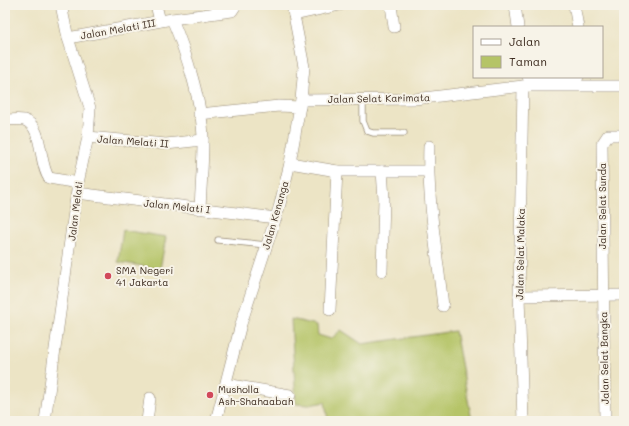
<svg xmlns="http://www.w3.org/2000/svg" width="629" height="426" font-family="Mali,sans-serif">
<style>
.green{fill:#b5c467;stroke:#787742}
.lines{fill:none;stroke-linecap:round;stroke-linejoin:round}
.lane-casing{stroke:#948772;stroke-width:7}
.street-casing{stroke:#948772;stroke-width:12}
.lane{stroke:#fff;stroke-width:5.5}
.street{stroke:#fff;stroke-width:11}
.poi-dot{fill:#d1495b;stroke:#f7f3e8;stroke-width:1.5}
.labels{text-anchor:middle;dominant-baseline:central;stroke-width:4;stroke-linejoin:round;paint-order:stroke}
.street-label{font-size:10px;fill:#3b2a1e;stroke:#f7f3e8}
.poi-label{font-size:10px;fill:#3b2a1e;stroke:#f7f3e8;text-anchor:start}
</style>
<rect width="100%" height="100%" fill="#f7f3e8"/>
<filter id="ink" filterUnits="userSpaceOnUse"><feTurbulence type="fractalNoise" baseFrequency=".025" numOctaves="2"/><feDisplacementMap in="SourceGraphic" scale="8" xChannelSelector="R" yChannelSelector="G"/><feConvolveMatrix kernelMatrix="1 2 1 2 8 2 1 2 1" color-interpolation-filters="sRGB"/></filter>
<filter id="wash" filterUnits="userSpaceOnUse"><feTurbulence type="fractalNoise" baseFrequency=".012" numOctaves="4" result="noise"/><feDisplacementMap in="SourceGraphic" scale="16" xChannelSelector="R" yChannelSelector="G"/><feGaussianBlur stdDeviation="0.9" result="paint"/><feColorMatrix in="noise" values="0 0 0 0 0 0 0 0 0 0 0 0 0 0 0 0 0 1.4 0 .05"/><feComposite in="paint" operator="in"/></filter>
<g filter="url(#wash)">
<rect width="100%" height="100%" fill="#ece4c5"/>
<g class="green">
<polygon points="123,230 166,237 160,269 118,262"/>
<polygon points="291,319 317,325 318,335 331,339 341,330 362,344 455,331 472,421 328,421 325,402 309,405 296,404"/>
</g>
</g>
<g filter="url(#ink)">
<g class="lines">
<defs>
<g id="lane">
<polyline points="363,99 363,121 367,131 373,133 404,133"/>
<polyline points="218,240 267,245"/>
</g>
<g id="street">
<polyline points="156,5 160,21"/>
<polyline points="391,5 394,27"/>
<polyline points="515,5 518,27"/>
<polyline points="574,5 578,27"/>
<polyline points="294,15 340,5"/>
<path d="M172,19C186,52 203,105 203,141C203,163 201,186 200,209"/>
<polyline points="68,38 172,19 232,11 236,5"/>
<polyline points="528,77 534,79 578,77"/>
<polyline points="523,86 519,296 523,421"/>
<polyline points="301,100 415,99 523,86 624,86"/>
<polyline points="199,114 279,106 300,107"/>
<path d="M5,120C11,120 18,119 24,120C44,126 38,163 49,178L78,183"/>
<polyline points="88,137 166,144 203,140"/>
<path d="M429,146C427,199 437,253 443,306"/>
<polyline points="290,163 337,171 428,171"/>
<polyline points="382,171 384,199 382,271"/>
<polyline points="77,193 276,218"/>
<polyline points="519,296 624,295"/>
<polyline points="330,310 337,171"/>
<polyline points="226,384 290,395"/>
<polyline points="45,421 78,183 88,137 90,108 68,38 61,5"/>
<polyline points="147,421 150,398"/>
<polyline points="216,421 241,324 279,208 290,163 301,100 304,67 292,5"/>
<polyline points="605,421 602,144 608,135 624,135"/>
</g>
</defs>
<use href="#lane" class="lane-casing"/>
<use href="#street" class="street-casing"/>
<use href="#lane" class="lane"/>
<use href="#street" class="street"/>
</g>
</g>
<g class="poi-dot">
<circle cx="108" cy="276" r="4"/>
<circle cx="210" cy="395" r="4"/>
</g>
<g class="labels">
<g class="street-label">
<text transform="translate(118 29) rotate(-10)">Jalan Melati III</text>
<text transform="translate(379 98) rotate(-1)">Jalan Selat Karimata</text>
<text transform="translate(133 141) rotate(4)">Jalan Melati II</text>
<text transform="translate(177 206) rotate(6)">Jalan Melati I</text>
<text transform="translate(602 206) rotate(-90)">Jalan Selat Sunda</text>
<text transform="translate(75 211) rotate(-83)">Jalan Melati</text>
<text transform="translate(275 215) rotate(-74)">Jalan Kenanga</text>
<text transform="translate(520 254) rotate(-89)">Jalan Selat Malaka</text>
<text transform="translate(604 358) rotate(-91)">Jalan Selat Bangka</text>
</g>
<g class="poi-label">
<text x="116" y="270">SMA Negeri<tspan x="116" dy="12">41 Jakarta</tspan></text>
<text x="218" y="389">Musholla<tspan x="218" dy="12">Ash-Shahaabah</tspan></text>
</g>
</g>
<rect width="629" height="426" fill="none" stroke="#f7f3e8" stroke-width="20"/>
<rect x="473" y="26" width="130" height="52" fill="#f7f3e8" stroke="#aca397"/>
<rect x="481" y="39" width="20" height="6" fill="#ffffff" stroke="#aca397"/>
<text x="509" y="46" font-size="12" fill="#3b2a1e">Jalan</text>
<rect x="481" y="56" width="20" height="12" fill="#b5c467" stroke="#aca397"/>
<text x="509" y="66" font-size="12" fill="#3b2a1e">Taman</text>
</svg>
